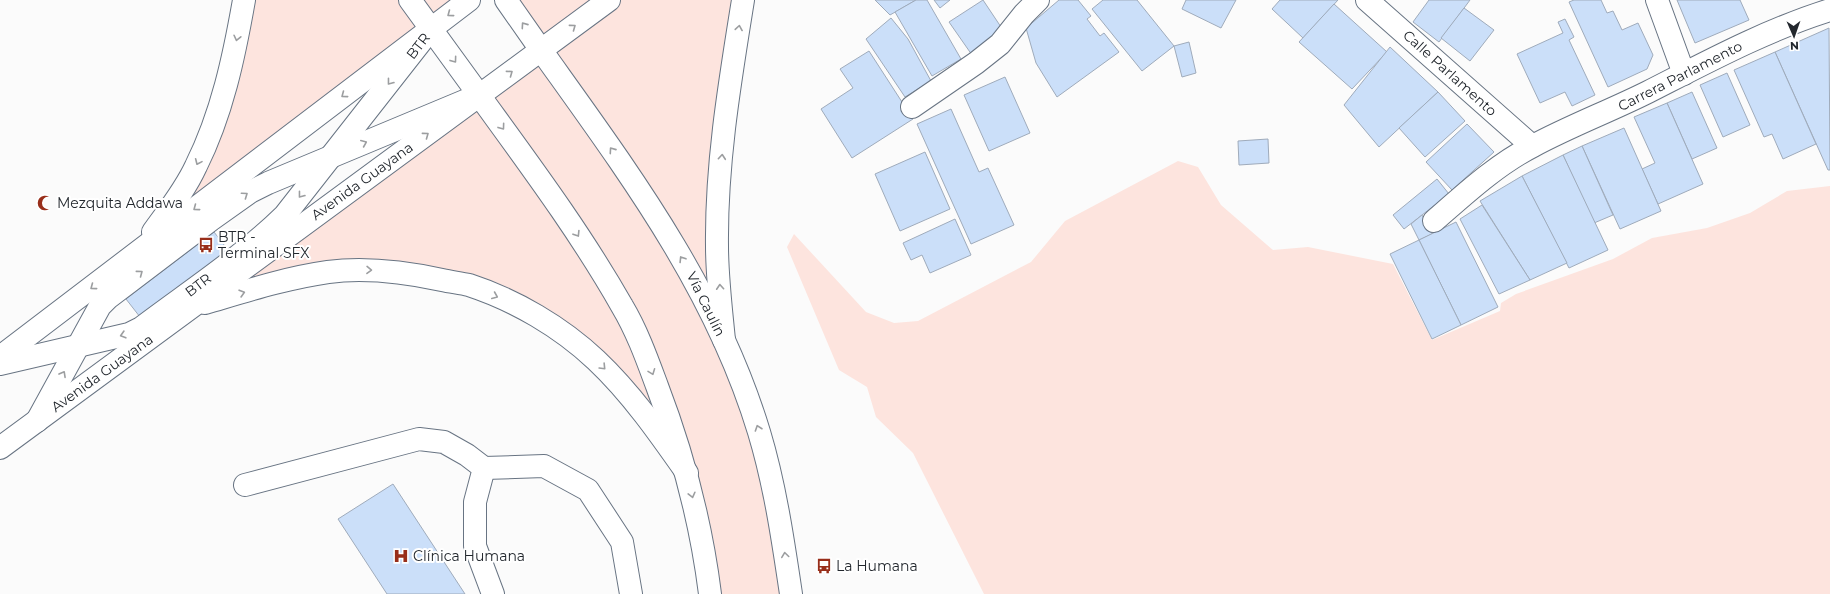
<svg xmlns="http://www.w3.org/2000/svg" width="1830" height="594" font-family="Montserrat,sans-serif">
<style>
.green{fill:#fde4de}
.building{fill:#cbdff9;stroke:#9fabbb}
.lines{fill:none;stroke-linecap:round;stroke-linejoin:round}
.minor-casing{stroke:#687483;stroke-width:24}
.major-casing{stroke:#687483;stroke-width:24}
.highway-casing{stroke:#687483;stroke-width:24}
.minor{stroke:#fff;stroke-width:22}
.major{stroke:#fff;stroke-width:22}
.highway{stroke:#fff;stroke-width:22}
.oneway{stroke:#9c9ea0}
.labels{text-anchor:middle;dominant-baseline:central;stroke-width:4;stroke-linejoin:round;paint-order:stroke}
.street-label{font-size:14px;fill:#22272d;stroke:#fff}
.poi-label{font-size:14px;fill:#22272d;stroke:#fff;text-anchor:start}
</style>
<rect width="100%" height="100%" fill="#fbfbfb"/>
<g class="green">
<polygon points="244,0 469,0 139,251 196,167"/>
<polygon points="506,0 743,0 717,246 740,380 791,594 710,594 687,472 627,392 515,304 370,270 191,308 541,50"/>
<polygon points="1178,161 1198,167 1221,205 1273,250 1308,247 1393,264 1432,340 1500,311 1501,303 1516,294 1613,259 1652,238 1707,228 1750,213 1787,191 1830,186 1830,594 984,594 913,453 876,417 867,387 839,370 787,247 794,234 866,312 894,323 918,321 1031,262 1065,221"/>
</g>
<g class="building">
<polygon points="875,0 916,0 890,15"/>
<polygon points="916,0 927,0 961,59 932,76 895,12"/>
<polygon points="934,0 950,0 940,8"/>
<polygon points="983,0 1005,33 972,55 949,22"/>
<polygon points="1059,0 1078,0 1091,16 1087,19 1100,36 1104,33 1119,52 1057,97 1036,63 1026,28"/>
<polygon points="1103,0 1137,0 1174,46 1142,71 1092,9"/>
<polygon points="1186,0 1236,0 1221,28 1182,9"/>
<polygon points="1280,0 1338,0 1303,38 1272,9"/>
<polygon points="1429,0 1470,0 1439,42 1413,22"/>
<polygon points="1574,0 1601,0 1607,13 1613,11 1622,30 1638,23 1653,55 1647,69 1608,87 1569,2"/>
<polygon points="1677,0 1740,0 1749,20 1695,43"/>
<polygon points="1334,4 1387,52 1352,89 1299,42"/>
<polygon points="1464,8 1494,30 1470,61 1441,38"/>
<polygon points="891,18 908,39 931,81 905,97 866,39"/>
<polygon points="1565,19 1574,37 1569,40 1595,95 1572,106 1565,92 1540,103 1517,54 1563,33 1558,22"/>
<polygon points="1829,28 1830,170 1828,170 1775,52"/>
<polygon points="1189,42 1196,73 1182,77 1174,46"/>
<polygon points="1390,47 1438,92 1379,147 1344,105"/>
<polygon points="869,51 913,119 852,158 821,109 853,88 840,69"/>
<polygon points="1775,52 1816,144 1783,159 1772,134 1764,137 1734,70"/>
<polygon points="1727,73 1750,125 1723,137 1700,85"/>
<polygon points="1005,77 1030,133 989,151 964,95"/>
<polygon points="1438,92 1465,121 1425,157 1399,128"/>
<polygon points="1692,92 1717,148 1692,159 1667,103"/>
<polygon points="1667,103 1703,184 1658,204 1642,169 1655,163 1634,117"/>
<polygon points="951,109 979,172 988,168 1014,225 971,244 917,124"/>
<polygon points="1467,124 1494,152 1452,190 1426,162"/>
<polygon points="1624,128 1661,211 1620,229 1582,146"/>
<polygon points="1268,139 1269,163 1239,165 1238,141"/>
<polygon points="1582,146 1613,215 1594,223 1563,155"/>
<polygon points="925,152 950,209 900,231 875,174"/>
<polygon points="1563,155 1608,250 1569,268 1522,176"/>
<polygon points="1522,176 1567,263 1530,280 1480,201"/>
<polygon points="1437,179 1449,194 1404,229 1393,215"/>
<polygon points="1482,205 1530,280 1499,294 1460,219"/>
<polygon points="1422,215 1432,234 1419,240 1411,224"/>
<polygon points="955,219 971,255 930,273 922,255 911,260 903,243"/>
<polygon points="1456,222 1498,307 1461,325 1419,240"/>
<polygon points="214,232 228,250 140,317 126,299"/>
<polygon points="1419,240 1461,325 1432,339 1390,254"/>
<polygon points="393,484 465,594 387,594 338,519"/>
</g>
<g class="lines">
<defs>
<g id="minor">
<polyline points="1367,0 1532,146"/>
<polyline points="1657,0 1684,74"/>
<path d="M541,50C628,172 715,287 759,432C775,485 783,540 791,594"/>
<polyline points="912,107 976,63 1000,44 1024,14 1038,0"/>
<path d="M1434,221C1465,194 1496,165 1533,146C1570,126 1610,111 1648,92C1707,62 1766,30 1830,10"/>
<path d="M0,364L129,334L141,328C190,291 241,258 285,215L423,39"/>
<path d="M37,421L100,306L108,298L212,219L250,192L268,183L479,95C529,164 580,232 622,306C637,331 647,359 657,386C683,454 701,522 710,594"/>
<polyline points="484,468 544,466 588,490 622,542 631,594"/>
<polyline points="245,485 419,439 444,442 467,455 484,468 475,502 475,546 493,594"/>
</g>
<g id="major">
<polyline points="410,0 479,95"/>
<polyline points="506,0 541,50"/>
</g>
<g id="highway">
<path d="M153,232C168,211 185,190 196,166C222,114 234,57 244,0"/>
<path d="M205,303C246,291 286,278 328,272C366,267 405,272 442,280C451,282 460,283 469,285C515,300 561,327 596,360C631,393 659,433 687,473"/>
<path d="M724,340C721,309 717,277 717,246C716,163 730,81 743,0"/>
<polyline points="0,357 469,0"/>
<polyline points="0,448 609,0"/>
</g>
</defs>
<use href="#minor" class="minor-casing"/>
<use href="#major" class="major-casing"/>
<use href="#highway" class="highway-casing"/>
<use href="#minor" class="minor"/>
<use href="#major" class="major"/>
<use href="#highway" class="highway"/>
</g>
<defs><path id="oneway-chevron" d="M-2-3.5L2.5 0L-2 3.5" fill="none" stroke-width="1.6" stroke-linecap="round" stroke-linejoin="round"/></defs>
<g class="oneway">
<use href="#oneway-chevron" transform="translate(450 14) rotate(143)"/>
<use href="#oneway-chevron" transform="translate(524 25) rotate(-125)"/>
<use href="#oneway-chevron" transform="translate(573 27) rotate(-36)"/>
<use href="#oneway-chevron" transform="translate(739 28) rotate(-81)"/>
<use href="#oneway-chevron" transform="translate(237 38) rotate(103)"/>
<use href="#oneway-chevron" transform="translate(454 60) rotate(54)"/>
<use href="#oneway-chevron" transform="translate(510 73) rotate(-36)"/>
<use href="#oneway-chevron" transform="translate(390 82) rotate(128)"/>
<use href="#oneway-chevron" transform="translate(344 95) rotate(143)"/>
<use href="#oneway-chevron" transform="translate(502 127) rotate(54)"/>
<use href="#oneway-chevron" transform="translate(426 135) rotate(-36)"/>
<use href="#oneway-chevron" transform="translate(364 143) rotate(-23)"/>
<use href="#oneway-chevron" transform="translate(612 150) rotate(-125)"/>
<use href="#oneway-chevron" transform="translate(722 157) rotate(-85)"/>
<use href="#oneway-chevron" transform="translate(198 162) rotate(114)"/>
<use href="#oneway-chevron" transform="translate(245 195) rotate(-35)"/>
<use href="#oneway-chevron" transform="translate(301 195) rotate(128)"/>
<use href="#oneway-chevron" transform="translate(196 208) rotate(143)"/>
<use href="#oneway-chevron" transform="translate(577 234) rotate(58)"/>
<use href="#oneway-chevron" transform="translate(682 259) rotate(-122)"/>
<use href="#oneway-chevron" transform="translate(369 270) rotate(1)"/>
<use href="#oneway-chevron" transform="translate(140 273) rotate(-37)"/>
<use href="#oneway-chevron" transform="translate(93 287) rotate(143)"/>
<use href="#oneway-chevron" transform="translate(720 287) rotate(-94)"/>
<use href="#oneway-chevron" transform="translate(242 293) rotate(-16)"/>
<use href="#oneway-chevron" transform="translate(495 296) rotate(23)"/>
<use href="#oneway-chevron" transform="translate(123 335) rotate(164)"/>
<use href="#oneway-chevron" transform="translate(603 367) rotate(46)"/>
<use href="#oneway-chevron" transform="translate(652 372) rotate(69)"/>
<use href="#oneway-chevron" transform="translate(63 374) rotate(-61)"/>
<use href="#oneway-chevron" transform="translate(758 428) rotate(-109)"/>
<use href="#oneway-chevron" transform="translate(692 495) rotate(76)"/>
<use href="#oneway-chevron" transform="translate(785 555) rotate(-98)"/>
</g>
<defs>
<symbol id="mosque-bare" viewBox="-9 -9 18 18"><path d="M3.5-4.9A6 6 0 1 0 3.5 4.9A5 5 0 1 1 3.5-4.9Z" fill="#982e1a" stroke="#fff" stroke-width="2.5" paint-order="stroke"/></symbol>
<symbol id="bus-bare" viewBox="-9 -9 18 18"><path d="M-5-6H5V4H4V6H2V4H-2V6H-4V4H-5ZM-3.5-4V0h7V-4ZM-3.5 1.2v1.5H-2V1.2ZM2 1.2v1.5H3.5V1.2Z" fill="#982e1a" stroke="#fff" stroke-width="2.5" paint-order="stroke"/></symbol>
<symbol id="hospital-bare" viewBox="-9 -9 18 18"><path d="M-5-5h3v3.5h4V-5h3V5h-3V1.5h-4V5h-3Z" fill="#982e1a" stroke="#fff" stroke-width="2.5" paint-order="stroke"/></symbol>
</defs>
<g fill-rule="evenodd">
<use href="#mosque-bare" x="34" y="192" width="22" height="22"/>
<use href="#bus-bare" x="195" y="234" width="22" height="22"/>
<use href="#hospital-bare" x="390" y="545" width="22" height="22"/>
<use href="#bus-bare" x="813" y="555" width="22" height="22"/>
</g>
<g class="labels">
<g class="street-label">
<text transform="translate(418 46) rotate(-52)">BTR</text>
<text transform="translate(1450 73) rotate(42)">Calle Parlamento</text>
<text transform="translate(1680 76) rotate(-27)">Carrera Parlamento</text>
<text transform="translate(362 181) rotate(-36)">Avenida Guayana</text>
<text transform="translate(198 285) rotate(-37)">BTR</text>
<text transform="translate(706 304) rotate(64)">Vía Caulín</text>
<text transform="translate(102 373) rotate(-36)">Avenida Guayana</text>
</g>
<g class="poi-label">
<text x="57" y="203">Mezquita Addawa</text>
<text x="218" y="237">BTR -<tspan x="218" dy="16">Terminal SFX</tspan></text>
<text x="413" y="556">Clínica Humana</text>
<text x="836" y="566">La Humana</text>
</g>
</g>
<g transform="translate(1794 36) rotate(178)" stroke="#ffffff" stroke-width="3" paint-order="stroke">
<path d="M0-3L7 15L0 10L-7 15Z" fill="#22272d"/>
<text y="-6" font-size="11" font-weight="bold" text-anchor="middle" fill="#22272d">N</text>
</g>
</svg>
